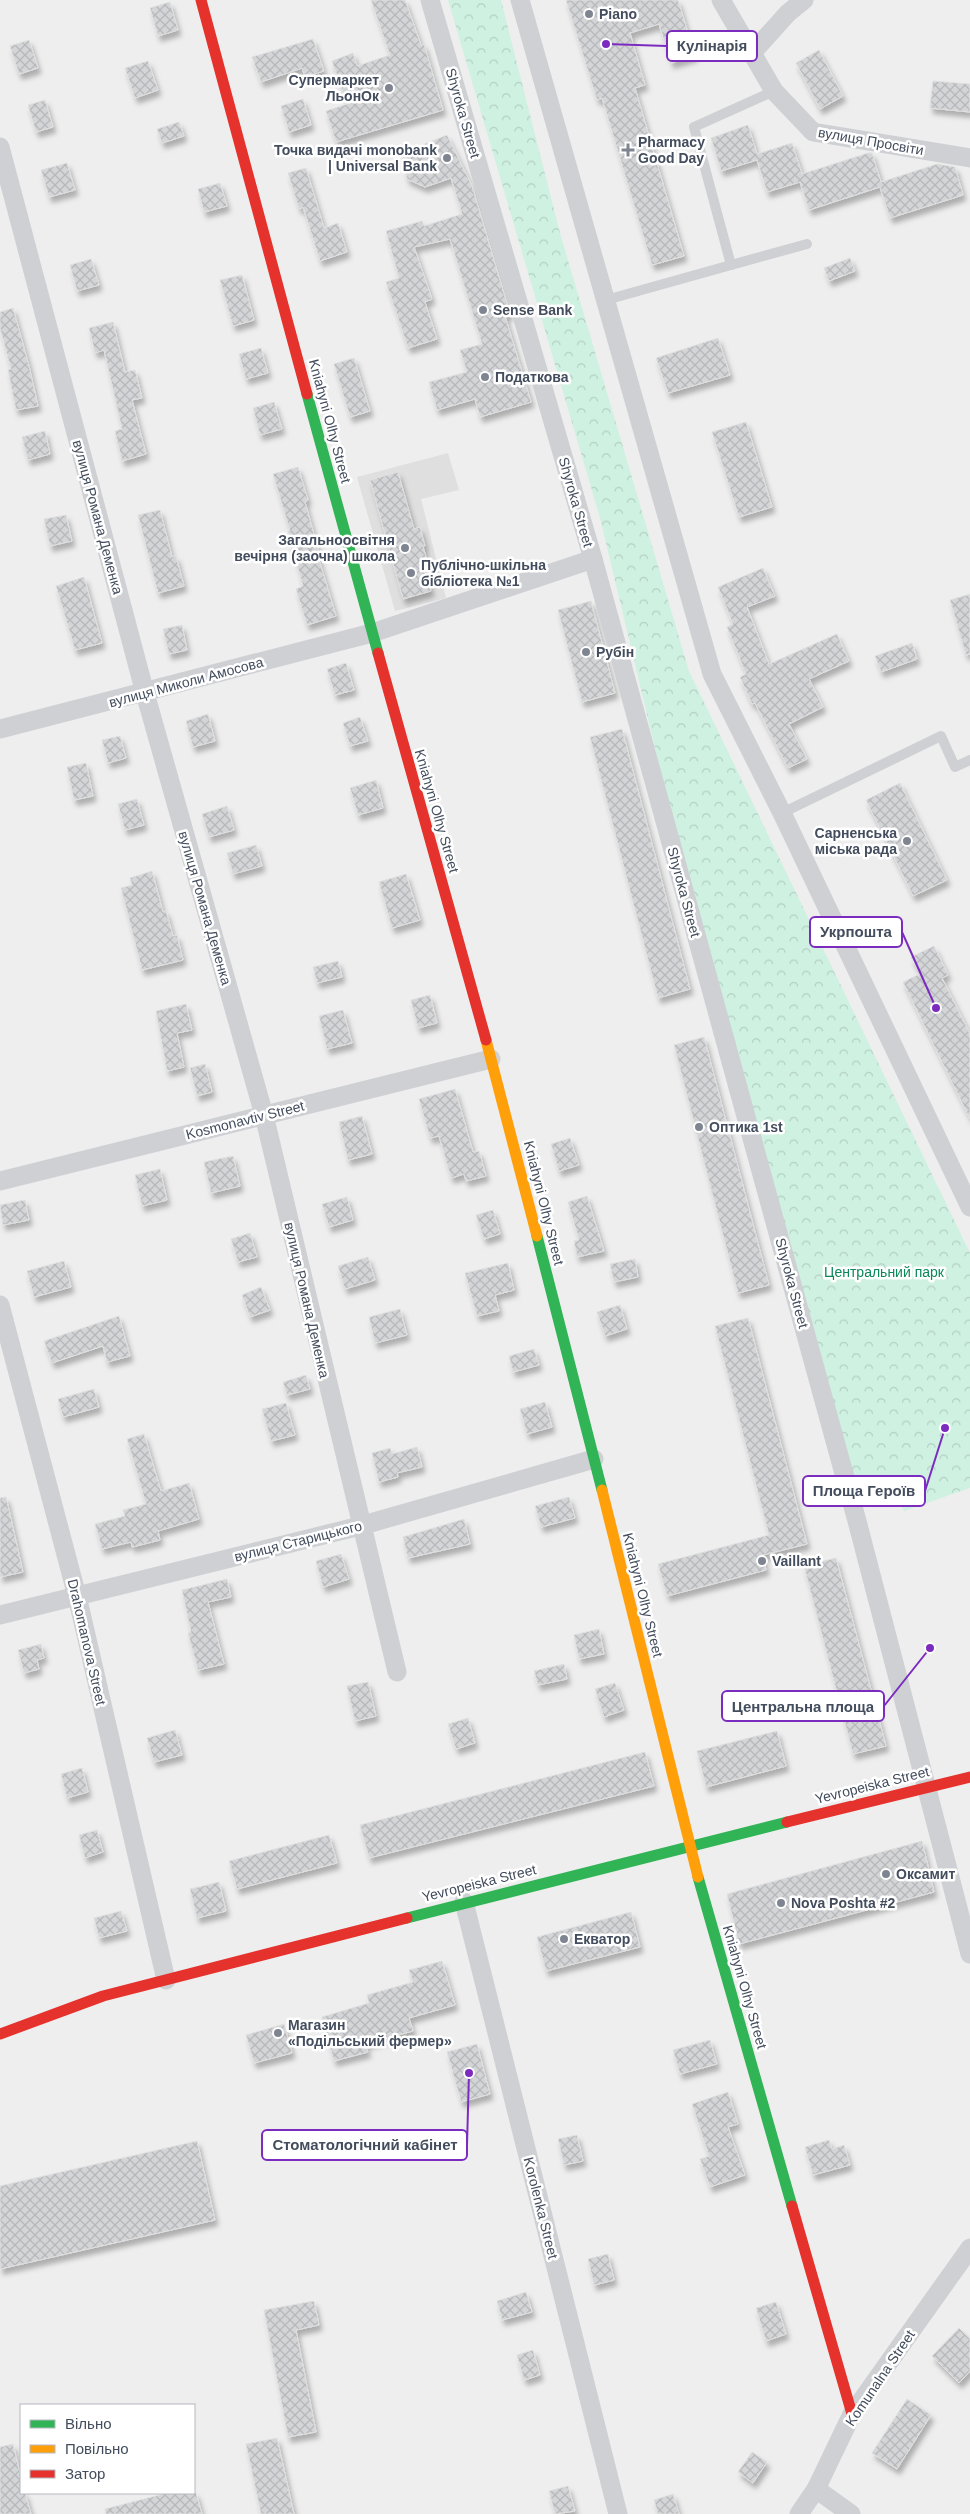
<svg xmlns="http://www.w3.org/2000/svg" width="970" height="2514" viewBox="0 0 970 2514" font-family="Arial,sans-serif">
<defs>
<pattern id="park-crowns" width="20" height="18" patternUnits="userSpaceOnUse" patternTransform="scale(1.25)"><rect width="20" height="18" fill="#cff1e1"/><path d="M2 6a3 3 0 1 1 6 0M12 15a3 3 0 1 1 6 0" fill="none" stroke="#b3d0c3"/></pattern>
<pattern id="building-cross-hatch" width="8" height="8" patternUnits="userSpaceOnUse" patternTransform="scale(1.25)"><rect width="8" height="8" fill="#d4d5d7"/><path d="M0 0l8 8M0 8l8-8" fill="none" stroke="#b7b8bb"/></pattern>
<filter id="shadow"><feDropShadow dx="3" dy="5.5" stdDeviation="2.5" flood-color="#0004"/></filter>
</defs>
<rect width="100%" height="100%" fill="#efeeee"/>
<polygon fill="#e0dfe0" points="448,453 459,490 421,499 446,598 395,611 357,477"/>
<polygon fill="url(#park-crowns)" points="448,0 501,0 560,233 689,671 970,1253 970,1488 904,1511 892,1488 858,1504 660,769 600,518"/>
<g fill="url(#building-cross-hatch)" stroke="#e0e0e1" filter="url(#shadow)">
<polygon points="371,0 405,0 421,45 424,44 443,110 336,142 326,111 347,104 332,61 353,53 357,66 390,55"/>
<polygon points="566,0 678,0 695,56 671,63 659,24 630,33 645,85 635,88 684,256 652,265 602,98 597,100"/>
<polygon points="170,2 178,30 158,36 150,8"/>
<polygon points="313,39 324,71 305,77 302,68 261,82 252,57"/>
<polygon points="29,40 38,68 19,74 10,46"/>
<polygon points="819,50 843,96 820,109 796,63"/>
<polygon points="148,61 158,90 135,98 125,68"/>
<polygon points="933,81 970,84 970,112 930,108"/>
<polygon points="303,99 311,125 289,132 281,106"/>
<polygon points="45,100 53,127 36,132 28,105"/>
<polygon points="179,122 184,136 162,143 157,129"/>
<polygon points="748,125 757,154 792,143 802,174 868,153 872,153 881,182 937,164 955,167 963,195 890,218 880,187 809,210 800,182 767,192 757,160 721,171 711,138"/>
<polygon points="447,135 472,186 510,314 505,316 531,402 480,417 475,399 437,410 429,382 467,372 460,350 482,344 450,239 414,247 432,299 425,302 437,339 408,348 386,282 399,278 386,231 422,221 424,226 462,214 451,178 425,187 407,179 402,153"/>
<polygon points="67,163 75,190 49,197 41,170"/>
<polygon points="306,168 324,228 338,223 347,252 320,261 303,207 299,209 288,173"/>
<polygon points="220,183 227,206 204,212 198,189"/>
<polygon points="850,258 855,271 829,281 824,268"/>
<polygon points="91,259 99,285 77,291 70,265"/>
<polygon points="242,275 254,320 233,326 220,280"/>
<polygon points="13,308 29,366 38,406 16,410 8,370 11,369 0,328 0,312"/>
<polygon points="113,322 125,372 135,370 142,398 132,400 146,454 122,461 115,431 122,429 104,350 95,353 89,328"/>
<polygon points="718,338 730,375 668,393 656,358"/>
<polygon points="261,348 268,373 246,379 239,354"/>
<polygon points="354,358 370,411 350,417 334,364"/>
<polygon points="274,402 282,429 260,435 253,408"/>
<polygon points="746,422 772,507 739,517 712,432"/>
<polygon points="45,431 50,454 28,460 22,437"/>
<polygon points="298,467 308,500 305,502 320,556 318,556 336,616 307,625 296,589 303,586 288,531 290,531 273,474"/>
<polygon points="398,472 414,529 420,527 425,546 423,546 430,572 426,573 431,591 403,599 370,480"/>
<polygon points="160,510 172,557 176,556 184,586 158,593 138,515"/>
<polygon points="66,515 72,541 50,546 44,519"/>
<polygon points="763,568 775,596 747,607 769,664 837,634 849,661 809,679 823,707 789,724 807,759 788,768 755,703 752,704 740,677 746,674 727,627 733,624 718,587"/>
<polygon points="84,577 102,643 75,650 56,586"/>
<polygon points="970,594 970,654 966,655 950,600"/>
<polygon points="591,601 615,693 582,702 558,610"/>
<polygon points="182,625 187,650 169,654 163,629"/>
<polygon points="912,643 917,659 881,672 875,656"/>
<polygon points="346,663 354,690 335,695 327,669"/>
<polygon points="208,714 215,741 193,747 186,721"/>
<polygon points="360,717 368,741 350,746 343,723"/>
<polygon points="622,729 690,989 658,998 590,737"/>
<polygon points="120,736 126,758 108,763 102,740"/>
<polygon points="86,763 93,796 74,800 67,767"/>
<polygon points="376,780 383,808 358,815 350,788"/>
<polygon points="900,783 947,880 913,896 866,800"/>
<polygon points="137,799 144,825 125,830 118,804"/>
<polygon points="227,806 234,830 209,837 202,814"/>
<polygon points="256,845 262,866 233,874 227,853"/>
<polygon points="152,871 163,912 166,911 173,936 177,935 183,960 142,970 121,888 132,885 130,878"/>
<polygon points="406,874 420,920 392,928 379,882"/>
<polygon points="934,946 948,975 942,978 970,1034 970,1119 903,982 920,974 911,957"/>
<polygon points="338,961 342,977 317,983 313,967"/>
<polygon points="430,995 437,1023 418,1028 411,1000"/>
<polygon points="186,1004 192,1030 177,1033 184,1067 167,1071 156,1011"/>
<polygon points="343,1010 352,1043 327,1049 319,1016"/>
<polygon points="704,1037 769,1285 738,1293 674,1045"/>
<polygon points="205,1064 212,1092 197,1096 190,1068"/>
<polygon points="455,1089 473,1152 479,1151 486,1176 466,1181 464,1174 451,1178 439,1136 430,1138 419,1099"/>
<polygon points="362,1116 372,1154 348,1160 339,1122"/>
<polygon points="570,1138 579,1165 559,1171 551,1144"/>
<polygon points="233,1156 240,1186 211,1193 204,1162"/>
<polygon points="160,1169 167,1200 142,1206 135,1175"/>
<polygon points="587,1196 604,1251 577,1257 574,1241 579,1240 568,1202"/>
<polygon points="347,1197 353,1220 329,1227 322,1204"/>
<polygon points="25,1200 29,1220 3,1225 0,1205"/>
<polygon points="493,1210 500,1234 484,1239 476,1215"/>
<polygon points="250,1233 257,1257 238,1262 231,1239"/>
<polygon points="368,1257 375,1280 345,1289 338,1266"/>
<polygon points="635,1259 638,1277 614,1282 610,1264"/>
<polygon points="64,1261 71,1287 34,1297 27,1271"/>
<polygon points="508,1263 514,1290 495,1295 499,1311 477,1316 465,1273"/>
<polygon points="261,1287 270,1310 250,1317 242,1295"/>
<polygon points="620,1305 627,1329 605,1336 597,1312"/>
<polygon points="400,1309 407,1335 375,1343 369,1317"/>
<polygon points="119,1316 130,1356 107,1362 103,1346 52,1363 44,1341"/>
<polygon points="748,1318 807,1544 763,1555 766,1570 667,1596 658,1564 769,1535 715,1326"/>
<polygon points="534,1349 539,1365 513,1372 509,1356"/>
<polygon points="306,1375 310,1389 287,1395 283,1382"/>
<polygon points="94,1389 99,1407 63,1417 58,1399"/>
<polygon points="545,1402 552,1427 527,1434 520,1409"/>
<polygon points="286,1403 295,1435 271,1441 262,1409"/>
<polygon points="144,1434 161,1491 189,1483 199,1519 158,1531 160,1540 132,1547 131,1542 102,1549 95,1524 125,1516 123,1510 146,1504 127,1439"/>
<polygon points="417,1447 422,1467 397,1473 398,1477 379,1482 372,1453 390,1448 392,1454"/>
<polygon points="6,1497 23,1572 0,1577 0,1498"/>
<polygon points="569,1497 575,1518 541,1527 535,1506"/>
<polygon points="464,1519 470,1544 408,1558 403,1537"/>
<polygon points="341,1554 349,1579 323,1587 316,1561"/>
<polygon points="836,1558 886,1746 853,1754 804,1566"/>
<polygon points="227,1579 231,1597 208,1602 224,1664 198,1670 188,1633 191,1632 182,1590"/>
<polygon points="599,1629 604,1654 579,1659 574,1635"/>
<polygon points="41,1644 44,1658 37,1660 39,1669 24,1673 18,1650"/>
<polygon points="564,1664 567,1679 538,1685 534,1671"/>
<polygon points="368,1682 376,1716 355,1721 347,1686"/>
<polygon points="615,1683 624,1710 604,1717 595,1689"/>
<polygon points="468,1718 475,1743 456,1749 448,1724"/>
<polygon points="175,1730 182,1755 154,1762 147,1738"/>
<polygon points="777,1731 786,1766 706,1787 697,1751"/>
<polygon points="645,1752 654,1786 369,1858 360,1825"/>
<polygon points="82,1768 88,1792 67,1798 61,1774"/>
<polygon points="97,1830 103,1852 85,1858 79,1835"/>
<polygon points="329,1835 337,1863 237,1889 229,1861"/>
<polygon points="922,1841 934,1892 739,1944 727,1894"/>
<polygon points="219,1882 226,1911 197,1918 190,1889"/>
<polygon points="121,1911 127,1931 99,1938 94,1918"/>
<polygon points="631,1912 640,1947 546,1971 537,1937"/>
<polygon points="442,1961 455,2005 409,2018 413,2031 365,2044 368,2052 334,2061 322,2017 369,2003 367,1995 413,1982 409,1970"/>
<polygon points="284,2024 292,2053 254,2063 246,2035"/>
<polygon points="710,2040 717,2064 680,2074 673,2050"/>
<polygon points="477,2044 490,2094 461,2102 447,2052"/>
<polygon points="728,2092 738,2124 728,2127 745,2175 710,2187 700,2159 709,2156 692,2104"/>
<polygon points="577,2135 583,2161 564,2165 558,2139"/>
<polygon points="829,2140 832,2149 844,2145 850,2165 813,2175 805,2147"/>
<polygon points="197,2141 215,2220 0,2269 0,2186"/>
<polygon points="608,2254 614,2280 594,2285 588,2259"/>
<polygon points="526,2292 532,2312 502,2320 497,2301"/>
<polygon points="314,2301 319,2325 296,2330 316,2432 288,2437 264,2310"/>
<polygon points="776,2302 786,2334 766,2341 756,2308"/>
<polygon points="959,2328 970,2339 970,2371 959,2383 932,2356"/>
<polygon points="533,2350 540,2375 524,2380 517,2355"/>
<polygon points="907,2399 931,2415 897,2469 872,2453"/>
<polygon points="277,2438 294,2514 261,2514 246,2444"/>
<polygon points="13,2444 21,2477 21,2493 25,2493 31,2514 0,2514 0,2447"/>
<polygon points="752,2452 767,2462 753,2483 738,2472"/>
<polygon points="568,2486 575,2511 555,2514 549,2491"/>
<polygon points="167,2493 196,2493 202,2514 106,2514 105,2509"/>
<polygon points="673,2494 679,2514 658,2514 654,2500"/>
</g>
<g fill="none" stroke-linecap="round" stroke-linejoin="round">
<g stroke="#ced0d4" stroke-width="10">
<polyline points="731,265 807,244"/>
<polyline points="606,300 731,265 694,127 774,91"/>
<polyline points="782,813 941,736 955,767 970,760"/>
</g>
<g stroke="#ced0d4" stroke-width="19">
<polyline points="430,0 593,559 857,1521 970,1954"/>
<polyline points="520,0 712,674 782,813 970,1207"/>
<polyline points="721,0 774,91 813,132 970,158"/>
<polyline points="751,54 788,13 804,0"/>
<polyline points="0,147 145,693 264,1115 397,1672"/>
<polyline points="0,729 372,633 593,559"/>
<polyline points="0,1181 491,1059"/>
<polyline points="0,1305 77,1596 166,1980"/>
<polyline points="0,1615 360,1526 594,1459"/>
<polyline points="464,1902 618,2514"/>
<polyline points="816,2489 851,2514"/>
<polyline points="799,2514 816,2489 852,2414 970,2248"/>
</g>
<g stroke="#30b455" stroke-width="11">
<polyline points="307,394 378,653"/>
<polyline points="537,1236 602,1490"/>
<polyline points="698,1877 792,2206"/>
<polyline points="407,1918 787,1822"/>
</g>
<g stroke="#ff9f0a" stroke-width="11">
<polyline points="486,1040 537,1236"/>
<polyline points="602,1490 698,1877"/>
</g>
<g stroke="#e5322d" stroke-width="11">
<polyline points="201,0 307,394"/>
<polyline points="378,653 486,1040"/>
<polyline points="787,1822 970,1777"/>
<polyline points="0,2034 103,1996 407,1918"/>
<polyline points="792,2206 852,2414"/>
</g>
</g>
<g fill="#7f8590" stroke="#fff" stroke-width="2">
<circle cx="589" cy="14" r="5"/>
<circle cx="389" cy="88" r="5"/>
<path d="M625.5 142.5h5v5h5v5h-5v5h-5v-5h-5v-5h5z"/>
<circle cx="447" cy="158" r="5"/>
<circle cx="483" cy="310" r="5"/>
<circle cx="485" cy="377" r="5"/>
<circle cx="405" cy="548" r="5"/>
<circle cx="411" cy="573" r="5"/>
<circle cx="586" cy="652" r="5"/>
<circle cx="907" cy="841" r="5"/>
<circle cx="699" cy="1127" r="5"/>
<circle cx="762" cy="1561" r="5"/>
<circle cx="886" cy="1874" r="5"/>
<circle cx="781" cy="1903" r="5"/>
<circle cx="564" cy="1939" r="5"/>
<circle cx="278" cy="2033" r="5"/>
</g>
<g text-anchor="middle" stroke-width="5" stroke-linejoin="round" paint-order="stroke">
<g font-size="14" font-weight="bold" fill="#434d5d" stroke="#fff" text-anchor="start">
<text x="599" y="19">Piano</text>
<text x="379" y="85" text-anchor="end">Супермаркет<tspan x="379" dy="16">ЛьонОк</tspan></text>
<text x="638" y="147">Pharmacy<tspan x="638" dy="16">Good Day</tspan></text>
<text x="437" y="155" text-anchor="end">Точка видачі monobank<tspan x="437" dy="16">| Universal Bank</tspan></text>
<text x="493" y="315">Sense Bank</text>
<text x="495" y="382">Податкова</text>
<text x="395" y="545" text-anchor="end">Загальноосвітня<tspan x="395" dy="16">вечірня (заочна) школа</tspan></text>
<text x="421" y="570">Публічно-шкільна<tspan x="421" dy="16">бібліотека №1</tspan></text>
<text x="596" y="657">Рубін</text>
<text x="897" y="838" text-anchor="end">Сарненська<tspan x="897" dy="16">міська рада</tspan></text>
<text x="709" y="1132">Оптика 1st</text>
<text x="772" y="1566">Vaillant</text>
<text x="896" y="1879">Оксамит</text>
<text x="791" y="1908">Nova Poshta #2</text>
<text x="574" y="1944">Екватор</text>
<text x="288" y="2030">Магазин<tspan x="288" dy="16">«Подільський фермер»</tspan></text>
</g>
<g font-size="14" fill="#434d5d" stroke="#fff">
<text transform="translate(463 113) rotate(74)" y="5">Shyroka Street</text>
<text transform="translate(871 141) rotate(10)" y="5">вулиця Просвіти</text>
<text transform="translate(330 421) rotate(75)" y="5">Kniahyni Olhy Street</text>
<text transform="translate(576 502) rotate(74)" y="5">Shyroka Street</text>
<text transform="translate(98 517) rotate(75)" y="5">вулиця Романа Деменка</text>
<text transform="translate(186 682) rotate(-15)" y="5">вулиця Миколи Амосова</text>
<text transform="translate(437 811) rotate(74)" y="5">Kniahyni Olhy Street</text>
<text transform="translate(684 892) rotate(75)" y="5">Shyroka Street</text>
<text transform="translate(205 908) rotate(74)" y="5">вулиця Романа Деменка</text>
<text transform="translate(245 1120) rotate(-14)" y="5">Kosmonavtiv Street</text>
<text transform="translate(544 1203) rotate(76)" y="5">Kniahyni Olhy Street</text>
<text transform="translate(792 1283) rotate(75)" y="5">Shyroka Street</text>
<text transform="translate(307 1300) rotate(77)" y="5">вулиця Романа Деменка</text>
<text transform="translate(298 1541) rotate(-14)" y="5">вулиця Старицького</text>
<text transform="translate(643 1595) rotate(76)" y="5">Kniahyni Olhy Street</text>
<text transform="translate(87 1642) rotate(77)" y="5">Drahomanova Street</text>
<text transform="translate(872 1785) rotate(-14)" y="5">Yevropeiska Street</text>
<text transform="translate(479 1883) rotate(-14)" y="5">Yevropeiska Street</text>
<text transform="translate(745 1987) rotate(74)" y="5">Kniahyni Olhy Street</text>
<text transform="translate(541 2208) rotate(76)" y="5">Korolenka Street</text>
<text transform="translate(880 2378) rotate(-56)" y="5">Komunalna Street</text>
</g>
<g font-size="14" fill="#0b8759" stroke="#fff">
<text x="884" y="1277">Центральний парк</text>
</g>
</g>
<path fill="none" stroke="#7b2cbf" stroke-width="2" d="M606 44L667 46M936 1008L902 932M945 1428L925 1491M930 1648L884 1706M469 2073L467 2145"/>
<g fill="#7b2cbf" stroke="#fff" stroke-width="2">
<circle cx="606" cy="44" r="5"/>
<circle cx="936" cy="1008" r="5"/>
<circle cx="945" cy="1428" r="5"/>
<circle cx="930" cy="1648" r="5"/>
<circle cx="469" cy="2073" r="5"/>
</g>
<g fill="#fff" stroke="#7b2cbf" stroke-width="2">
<rect x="667" y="31" width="90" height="30" rx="5"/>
<rect x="810" y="917" width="92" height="30" rx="5"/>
<rect x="803" y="1476" width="122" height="30" rx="5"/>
<rect x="722" y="1691" width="162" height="30" rx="5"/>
<rect x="262" y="2130" width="205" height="30" rx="5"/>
</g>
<g font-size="15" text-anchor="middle" font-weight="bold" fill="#434d5d">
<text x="712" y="51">Кулінарія</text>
<text x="856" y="937">Укрпошта</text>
<text x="864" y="1496">Площа Героїв</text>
<text x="803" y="1712">Центральна площа</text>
<text x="365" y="2150">Стоматологічний кабінет</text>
</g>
<rect x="20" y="2404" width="175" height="90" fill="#ffffff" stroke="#b4b8be"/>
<rect x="30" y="2420" width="25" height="8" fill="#30b455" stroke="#b4b8be"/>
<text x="65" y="2429" font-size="15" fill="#434d5d">Вільно</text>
<rect x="30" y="2445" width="25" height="8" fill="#ff9f0a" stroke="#b4b8be"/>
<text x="65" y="2454" font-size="15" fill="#434d5d">Повільно</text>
<rect x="30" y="2470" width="25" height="8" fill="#e5322d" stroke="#b4b8be"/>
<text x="65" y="2479" font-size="15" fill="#434d5d">Затор</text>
</svg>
